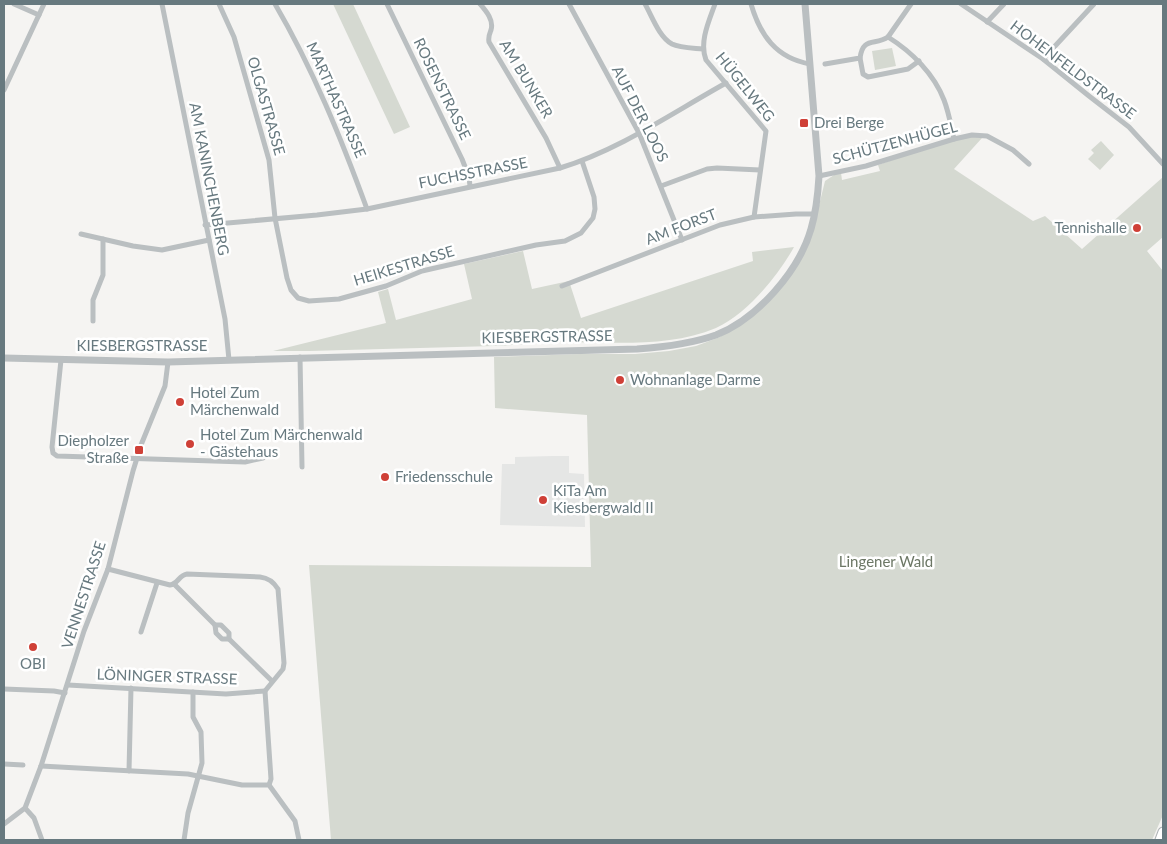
<svg xmlns="http://www.w3.org/2000/svg" width="1167" height="844" viewBox="0 0 1167 844" font-family="Lato,sans-serif">
<rect width="100%" height="100%" fill="#f5f4f2"/>
<polygon fill="#e5e6e5" points="552,456 569,456 569,473 584,474 585,527 500,525 502,464 515,464 515,457"/>
<g fill="#d5d9d1">
<polygon points="333,4 353,4 410,127 394,134"/>
<polygon points="892,48 896,66 875,70 872,51"/>
<polygon points="971,136 982,138 954,169 1033,221 1045,216 1082,249 1163,177 1163,237 1147,251 1163,271 1163,815 1152,840 331,840 309,565 591,567 587,415 495,408 494,357 581,354 635,354 669,351 696,346 720,337 774,293 813,230 825,181 834,175 841,173 842,180 880,171 878,165 944,142"/>
<polygon points="1101,141 1114,155 1100,170 1088,159 1094,153 1091,150"/>
<path d="M 794,247 C 778,276 747,314 716,328 C 669,348 612,342 562,342 C 540,343 517,345 494,346 C 432,348 370,349 309,351 L 273,351 L 386,323 L 378,292 L 388,289 L 396,320 L 472,299 L 464,264 L 523,251 L 532,289 L 569,281 L 581,318 L 753,261 L 752,252 Z"/>
</g>
<g fill="none" stroke-linecap="round" stroke-linejoin="round">
<defs>
<polyline id="primary" points="1160,840 1163,832"/>
</defs>
<use href="#primary" stroke="#aeb3b5" stroke-width="11"/>
<g stroke="#babfc1" stroke-width="5">
<polyline points="14,4 39,15"/>
<polyline points="162,4 225,319 229,360"/>
<polyline points="219,4 234,37 269,160 275,218 287,278 291,290 298,298 309,301 339,299 386,286 422,271 536,245 565,241 581,233 593,218 595,209 594,197 582,161"/>
<path d="M 275,4 C 313,69 341,138 367,209"/>
<polyline points="387,4 462,159 469,177 470,186"/>
<path d="M 480,4 C 486,11 494,20 491,30 C 489,35 488,37 489,42 L 546,138 L 560,168"/>
<polyline points="569,4 639,133 682,240"/>
<path d="M 645,4 C 652,16 659,37 672,44 C 680,48 694,48 703,49"/>
<path d="M 715,4 C 709,21 699,42 706,60 L 766,131 L 754,217"/>
<path d="M 751,4 C 760,35 776,58 810,64"/>
<polyline points="961,4 1043,59 1089,96 1129,127 1163,164"/>
<polyline points="987,22 1004,4"/>
<path d="M 888,37 C 912,52 934,74 944,100 C 949,113 951,126 954,139"/>
<polyline points="860,58 863,74 868,77 908,69 919,61"/>
<polyline points="1043,59 1094,4"/>
<path d="M 825,64 L 860,58 C 863,36 875,46 888,37 L 911,4"/>
<polyline points="4,90 44,4"/>
<polyline points="819,176 866,166 954,139 972,135 987,136 1013,150 1029,164"/>
<polyline points="661,186 707,169 717,168 760,170"/>
<path d="M 205,225 L 317,215 L 367,209 L 560,168 C 619,150 672,113 726,83"/>
<polyline points="81,234 133,246 162,250 209,240"/>
<polyline points="562,286 720,225 754,217 796,214 814,214"/>
<polyline points="93,321 93,300 103,275 103,239"/>
<polyline points="300,357 302,467"/>
<polyline points="61,360 52,447 53,453 57,456 245,462 263,458"/>
<path d="M 108,569 L 170,585 C 178,584 179,575 187,574 L 260,577 C 268,578 273,581 278,589 L 284,663 L 283,669 L 265,691 L 271,779 L 269,785"/>
<polyline points="174,584 215,625 216,633 222,639 229,639"/>
<polyline points="215,625 221,625 229,633 229,639 272,681"/>
<polyline points="141,632 157,583"/>
<polyline points="68,685 226,694 265,691"/>
<polyline points="4,689 54,691 65,693"/>
<polyline points="4,764 23,765"/>
<polyline points="41,766 188,774 242,785 269,785 295,821 299,840"/>
<polyline points="129,771 131,688"/>
<polyline points="25,808 34,818 42,840"/>
<polyline points="4,824 25,808 41,766 84,631 108,569 133,471 141,445 165,386 168,362"/>
<polyline points="184,840 188,813 202,763 201,732 193,717 193,692"/>
</g>
<path stroke="#babfc1" stroke-width="7" d="M 4,358 L 168,362 L 637,349 C 664,347 691,344 716,335 C 757,319 799,271 811,229 C 816,212 818,194 819,176 L 805,4"/>
<use href="#primary" stroke="#fff" stroke-width="9"/>
</g>
<g fill="#cf4037" stroke="#fff" stroke-width="2">
<rect x="799" y="118" width="10" height="10" rx="2.5"/>
<circle cx="1137" cy="228" r="5"/>
<circle cx="620" cy="380" r="5"/>
<circle cx="180" cy="402" r="5"/>
<circle cx="190" cy="444" r="5"/>
<rect x="134" y="445" width="10" height="10" rx="2.5"/>
<circle cx="385" cy="477" r="5"/>
<circle cx="543" cy="500" r="5"/>
<circle cx="33" cy="647" r="5"/>
</g>
<g text-anchor="middle" stroke-width="5" stroke-linejoin="round" paint-order="stroke">
<g font-size="15" fill="#67797f" stroke="#fff">
<text transform="translate(1073 70) rotate(37)" y="5">HOHENFELDSTRASSE</text>
<text transform="translate(526 79) rotate(59)" y="5">AM BUNKER</text>
<text transform="translate(745 87) rotate(51)" y="5">HÜGELWEG</text>
<text transform="translate(442 89) rotate(64)" y="5">ROSENSTRASSE</text>
<text transform="translate(336 100) rotate(66)" y="5">MARTHASTRASSE</text>
<text transform="translate(266 106) rotate(74)" y="5">OLGASTRASSE</text>
<text transform="translate(640 114) rotate(63)" y="5">AUF DER LOOS</text>
<text transform="translate(895 143) rotate(-15)" y="5">SCHÜTZENHÜGEL</text>
<text transform="translate(473 173) rotate(-11)" y="5">FUCHSSTRASSE</text>
<text transform="translate(209 179) rotate(79)" y="5">AM KANINCHENBERG</text>
<text transform="translate(681 227) rotate(-21)" y="5">AM FORST</text>
<text transform="translate(404 266) rotate(-17)" y="5">HEIKESTRASSE</text>
<text transform="translate(547 337) rotate(-1)" y="5">KIESBERGSTRASSE</text>
<text x="142" y="351">KIESBERGSTRASSE</text>
<text transform="translate(84 595) rotate(-72)" y="5">VENNESTRASSE</text>
<text transform="translate(167 677) rotate(2)" y="5">LÖNINGER STRASSE</text>
</g>
<g font-size="15" fill="#67797f" stroke="#fff" text-anchor="start">
<text x="814" y="128">Drei Berge</text>
<text x="1127" y="233" text-anchor="end">Tennishalle</text>
<text x="630" y="385">Wohnanlage Darme</text>
<text x="190" y="398">Hotel Zum<tspan x="190" dy="17">Märchenwald</tspan></text>
<text x="200" y="440">Hotel Zum Märchenwald<tspan x="200" dy="17">- Gästehaus</tspan></text>
<text x="129" y="446" text-anchor="end">Diepholzer<tspan x="129" dy="17">Straße</tspan></text>
<text x="395" y="482">Friedensschule</text>
<text x="553" y="496">KiTa Am<tspan x="553" dy="17">Kiesbergwald II</tspan></text>
<text x="33" y="669" text-anchor="middle">OBI</text>
</g>
<g font-size="15" fill="#6c7765" stroke="#fff">
<text x="886" y="567">Lingener Wald</text>
</g>
</g>
<rect width="1167" height="844" fill="none" stroke="#67797f" stroke-width="10"/>
</svg>
